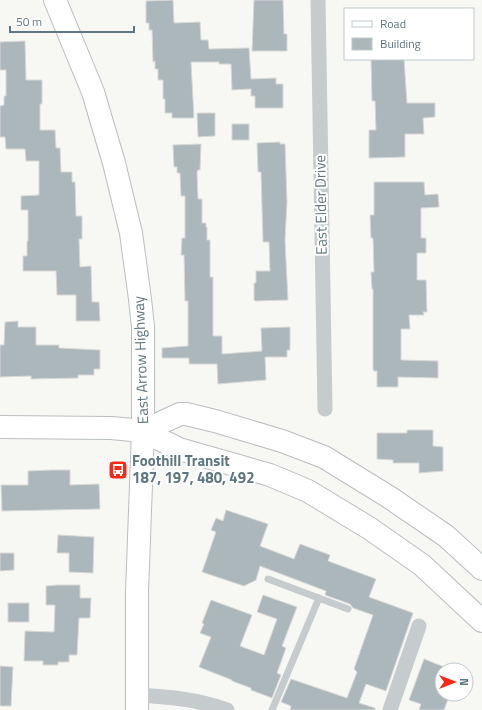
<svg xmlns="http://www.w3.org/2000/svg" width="482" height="710" viewBox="0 0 482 710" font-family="'Titillium Web',sans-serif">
<rect width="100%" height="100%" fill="#f7f7f3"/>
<g fill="#acb7bc" stroke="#d9d8d6">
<polygon points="173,0 174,23 200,22 201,40 208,40 209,49 249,48 251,79 276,78 276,84 283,84 283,108 255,108 255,96 251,96 251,89 232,90 231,64 219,64 219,62 191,62 194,118 172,118 172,113 165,113 165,99 163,99 163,80 158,80 158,69 155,69 155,61 153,62 152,30 149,30 149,23 146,23 146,1"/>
<polygon points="254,0 283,0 284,34 287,34 287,51 252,51"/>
<polygon points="25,41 26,80 42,80 42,104 40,104 40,130 55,130 56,148 60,148 61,172 72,172 72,182 75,182 76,216 82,216 82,239 79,239 80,267 91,266 92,302 99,302 100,321 76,321 76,295 57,295 56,271 23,271 23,256 27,256 27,241 28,241 28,210 21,210 21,196 39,195 39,161 26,161 25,149 6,149 5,137 0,137 0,106 4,105 4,96 6,96 6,70 0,70 0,42"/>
<polygon points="371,59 404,59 407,103 435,103 435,117 423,118 424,134 405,134 405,157 369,158 369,130 376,130 375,101 372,101"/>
<polygon points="197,113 215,113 215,136 198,137"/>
<rect x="232" y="124" width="17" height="16"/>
<polygon points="280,142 280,144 285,144 287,202 285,240 288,300 255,301 254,300 254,283 256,283 256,271 270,271 269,242 263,242 261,172 258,172 257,143"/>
<polygon points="201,144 200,170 198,170 197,172 198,199 202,199 202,223 206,223 206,227 207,227 207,240 210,240 210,277 213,277 213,336 222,336 222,354 262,351 261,328 290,327 290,350 287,350 287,357 265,357 266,380 218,384 217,364 189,364 189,358 162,358 162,348 188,346 188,301 185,301 184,255 181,255 182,238 185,238 185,196 181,196 180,173 177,173 177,167 174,167 173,145"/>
<polygon points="374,182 424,182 425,195 438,194 439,207 421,208 421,238 426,238 426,253 417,253 417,280 426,280 427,312 423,312 424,315 409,315 410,329 401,329 401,360 438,361 438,378 398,377 398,387 377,387 377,371 374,371 373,369 373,289 372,289 371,272 374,272 373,238 371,238 370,215 374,215"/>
<polygon points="18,321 18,327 36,327 36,345 59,345 59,348 100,350 100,369 94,369 94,375 78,375 78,378 31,379 31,376 0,377 0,345 4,345 5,322"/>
<polygon points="407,430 433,430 433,446 443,447 443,471 419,473 419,463 393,463 393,460 377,459 377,433 407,433"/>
<polygon points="52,470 70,470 70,485 99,484 100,509 2,511 1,485 28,485 28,471"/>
<polygon points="226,510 268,524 260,546 294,559 300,544 330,555 328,561 376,579 369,597 413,613 386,691 366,684 359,703 375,708 375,710 290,710 291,706 281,702 291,679 347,698 357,672 354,669 373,615 353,608 350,604 325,595 326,591 260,566 256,580 244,586 202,572 216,532 211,530 216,518 223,521"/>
<polygon points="58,535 94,537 93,573 69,572 69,553 57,553"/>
<polygon points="0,553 14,553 14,570 0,571"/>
<polygon points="57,585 80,585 80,598 91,598 90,618 79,618 77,655 69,655 69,662 58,662 58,665 43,665 43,661 24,661 25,631 54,632 55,605 46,605 46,586"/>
<polygon points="263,595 297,607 282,646 286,648 277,673 281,675 272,698 251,690 251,688 232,681 232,680 199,667 211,637 200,633 204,624 202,623 211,600 252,615 240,646 264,655 277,619 257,612"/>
<rect x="8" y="603" width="21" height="19"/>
<polygon points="424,659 452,670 442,670 442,694 450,694 444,710 419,710 421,704 409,700"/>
<polygon points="0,666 13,667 11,706 0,706"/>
</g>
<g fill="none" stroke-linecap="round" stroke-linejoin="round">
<defs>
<g id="primary">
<polyline points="55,0 93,92 114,163 131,233 140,299 143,327 143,431 137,592 137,710"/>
<polyline points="0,427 111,428 143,431 179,449 270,475 308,491 369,528 422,565 482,621"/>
<polyline points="143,431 180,414 186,414 215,421 282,441 324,457 389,497 446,536 482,569"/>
</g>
</defs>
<use href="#primary" stroke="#b9bec1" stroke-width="24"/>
<g stroke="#c6cbce" stroke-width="7">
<polyline points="268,579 348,609"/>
<polyline points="272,710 319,598"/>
</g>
<g stroke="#c6cbce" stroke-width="15">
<polyline points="318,0 325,409"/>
<path d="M 138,695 C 168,697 198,699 227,710"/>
<polyline points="390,710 419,626"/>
</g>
<use href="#primary" stroke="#fff" stroke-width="22"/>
</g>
<defs>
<symbol id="bus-square" viewBox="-11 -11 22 22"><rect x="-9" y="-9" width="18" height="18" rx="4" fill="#f62a15" stroke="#fff"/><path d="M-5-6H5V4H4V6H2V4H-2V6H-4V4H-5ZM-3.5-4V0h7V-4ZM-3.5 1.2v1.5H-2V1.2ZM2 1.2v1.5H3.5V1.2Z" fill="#fff"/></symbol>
</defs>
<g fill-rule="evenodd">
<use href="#bus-square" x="107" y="459" width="22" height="22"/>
</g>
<g text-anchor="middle" stroke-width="4" stroke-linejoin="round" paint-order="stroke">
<g font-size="15" fill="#5f7782" stroke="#fff">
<text transform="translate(321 205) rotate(-91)" y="5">East Elder Drive</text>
<text transform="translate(141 360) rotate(-92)" y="5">East Arrow Highway</text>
</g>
<g font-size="15" font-weight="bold" fill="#5f7782" stroke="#fff" text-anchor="start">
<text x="132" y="466">Foothill Transit<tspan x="132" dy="17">187, 197, 480, 492</tspan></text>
</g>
</g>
<rect x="344" y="8" width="130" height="52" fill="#ffffff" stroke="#bfc9cd"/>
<rect x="352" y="21" width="20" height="6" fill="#ffffff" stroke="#bfc9cd"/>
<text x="380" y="28" font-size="12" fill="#5f7782">Road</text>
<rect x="352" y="38" width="20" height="12" fill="#acb7bc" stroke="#bfc9cd"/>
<text x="380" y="48" font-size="12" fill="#5f7782">Building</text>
<g transform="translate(454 682) rotate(90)"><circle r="19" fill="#ffffff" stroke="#bfc9cd"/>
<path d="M0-3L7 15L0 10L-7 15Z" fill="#f62a15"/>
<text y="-6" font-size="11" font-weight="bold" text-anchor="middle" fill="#5f7782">N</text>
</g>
<path d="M10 26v6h124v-6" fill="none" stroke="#5f7782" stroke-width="2"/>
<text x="16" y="26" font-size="12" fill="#5f7782" stroke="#ffffff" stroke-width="3" paint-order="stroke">50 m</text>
</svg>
